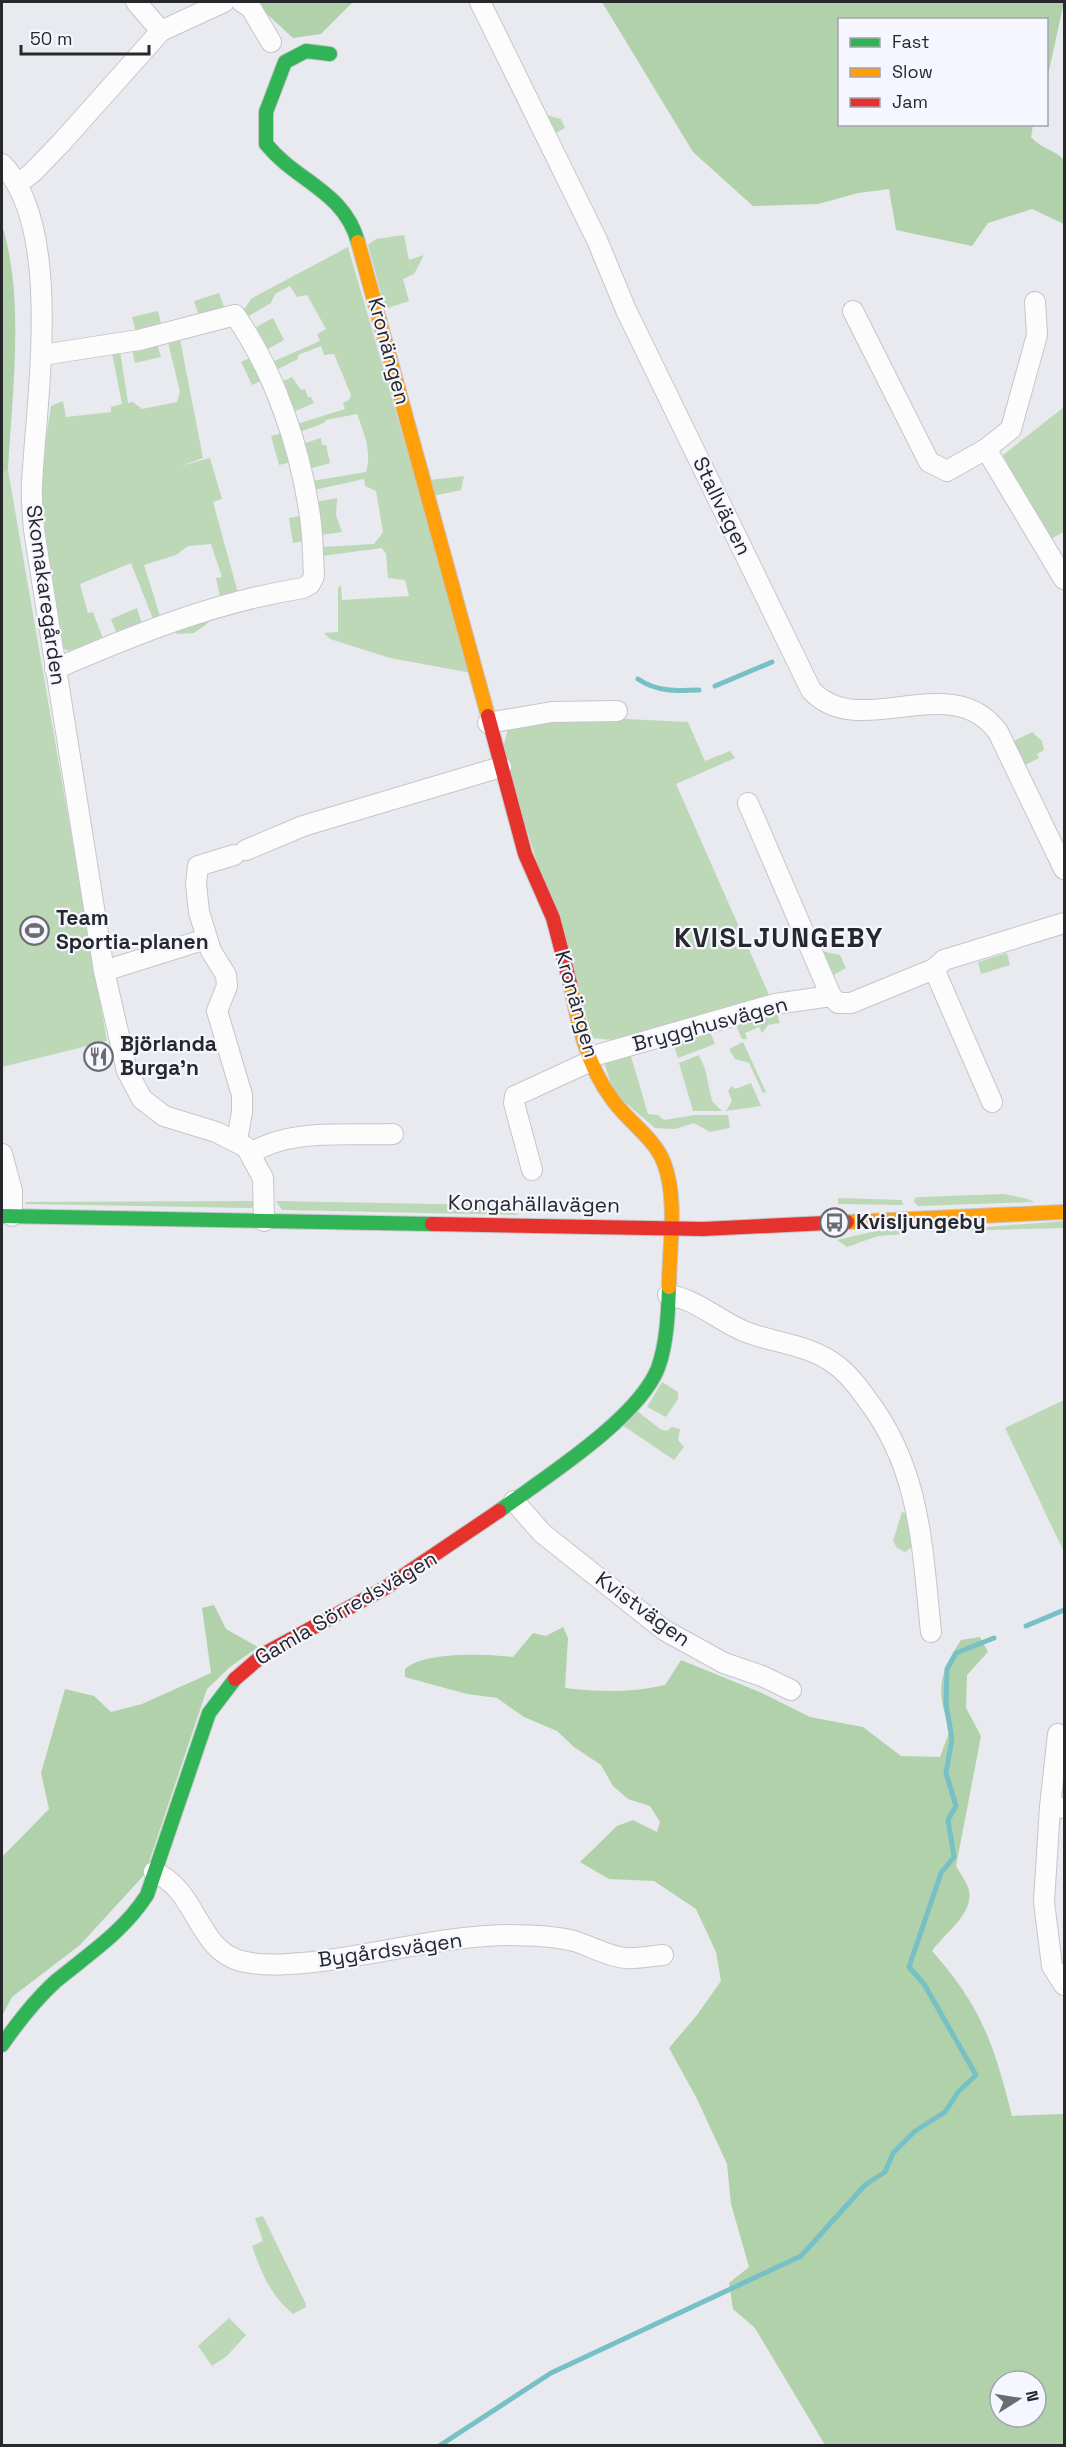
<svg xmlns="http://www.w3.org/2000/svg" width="1066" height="2447" viewBox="0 0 1066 2447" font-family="'Space Grotesk',sans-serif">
<rect width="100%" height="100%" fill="#e9eaef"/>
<g fill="#bcd8b7">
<polygon points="546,115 561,119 565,128 553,134"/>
<polygon points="404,235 409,260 424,255 414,274 403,279 409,301 385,309 368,245 376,239"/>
<path d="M 348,247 L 472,673 L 390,658 L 330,639 L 324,633 L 338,632 L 338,587 L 341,586 L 342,600 L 409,596 L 405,580 L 388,578 L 386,554 L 382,548 L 322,556 L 321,547 L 374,544 L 383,532 L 376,491 L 365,486 L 364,479 L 314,490 L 312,481 L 366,472 C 372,451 364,433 357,414 L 326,420 L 324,423 L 300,432 L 297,424 L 345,409 L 343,403 L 349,400 L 351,395 L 334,354 L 324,355 L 321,346 L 298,355 L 298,359 L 276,370 L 272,362 L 320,341 L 317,334 L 326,329 L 307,295 L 297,297 L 290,286 L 275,294 L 271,303 L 247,317 L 244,309 L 252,298 Z"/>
<polygon points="219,293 224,307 199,316 194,301"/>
<polygon points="158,311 162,328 136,333 132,317"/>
<polygon points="273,318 284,340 268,349 256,327"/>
<polygon points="179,334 203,458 180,466 210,458 222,499 213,502 238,593 220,597 216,578 222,577 211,544 188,546 176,555 144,565 160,616 153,619 131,563 80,584 88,613 93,612 103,639 68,651 62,647 41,518 40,478 51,406 63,401 66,417 111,412 111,407 122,404 112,353 120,351 128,403 133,402 142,409 177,402 180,392 167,338"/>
<polygon points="156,341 161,357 135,363 132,350"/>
<polygon points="256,355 267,378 252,385 241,362"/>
<polygon points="292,377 301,390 305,389 308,397 311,397 314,403 293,412 281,382"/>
<polygon points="1064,407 1064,532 1047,541 1003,455"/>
<polygon points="287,432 296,461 279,465 271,436"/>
<polygon points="321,438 322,445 326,445 330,463 309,469 302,444"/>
<polygon points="8,470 107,1041 2,1067 2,474"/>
<polygon points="464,476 461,490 433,496 430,480"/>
<polygon points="337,498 336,515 342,532 321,535 316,502"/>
<polygon points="307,515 310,540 293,543 289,518"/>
<polygon points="137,608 142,624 117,634 111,619"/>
<polygon points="206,615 208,623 194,633 176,634 174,624"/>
<polygon points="585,717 688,722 705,761 730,751 735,758 676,784 770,997 621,1041 593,1038 502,752 508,729 531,719"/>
<polygon points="1032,732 1042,741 1044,750 1037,754 1039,758 1027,764 1020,764 1010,743"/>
<polygon points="821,951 840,955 846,968 832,976"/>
<polygon points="1007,953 1010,965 981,974 978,962"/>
<polygon points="776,1010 780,1023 768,1025 762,1033 759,1027 745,1033 747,1039 742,1039 735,1023"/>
<polygon points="709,1029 715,1044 678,1058 672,1040"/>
<polygon points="743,1042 766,1092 763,1093 749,1063 735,1059 729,1049"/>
<polygon points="630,1053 648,1114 658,1115 664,1120 695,1115 728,1115 730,1128 710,1132 694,1123 675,1129 655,1128 614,1093 604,1062"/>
<polygon points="699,1055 705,1069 712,1101 722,1111 693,1111 679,1063"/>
<polygon points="751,1083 761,1106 726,1111 732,1101 728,1091 732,1086 735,1089"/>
<polygon points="1004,1194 1024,1198 1035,1202 918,1206 914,1202 915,1198 920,1197"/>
<polygon points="838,1198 902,1200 903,1205 838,1204"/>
<polygon points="255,1201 252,1208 26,1204 25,1202"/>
<polygon points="276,1201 490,1205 520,1215 282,1210"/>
<polygon points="1064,1221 1064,1228 919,1232"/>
<polygon points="880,1230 906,1231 905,1234 878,1236 847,1247 837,1240"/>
<polygon points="662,1382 678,1392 678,1399 666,1417 647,1407"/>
<polygon points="1064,1400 1064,1552 1005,1428"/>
<polygon points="637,1411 660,1429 667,1431 672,1427 680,1429 678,1440 684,1447 674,1460 622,1425"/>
<polygon points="902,1512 909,1514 912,1547 905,1552 897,1548 893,1541"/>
<path d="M 263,2216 L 306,2304 L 306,2307 L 293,2314 C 271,2296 261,2273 252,2246 L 263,2241 L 255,2218 Z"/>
<polygon points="229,2318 246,2335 227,2356 212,2366 198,2346"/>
</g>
<g fill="#b0d1aa" fill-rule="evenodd">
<polygon points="254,2 353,2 321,34 293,38"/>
<path d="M 602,2 L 1064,2 L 1047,80 L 1046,20 L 840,20 L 840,124 L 1033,125 L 1031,137 C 1041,149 1054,149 1064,160 L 1064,224 L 1032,209 L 988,223 L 972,246 L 896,230 L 889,189 L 858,193 L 818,204 L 753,206 L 693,152 Z"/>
<path d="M 2,225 C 25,298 12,394 8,470 L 2,474 Z"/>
<polygon points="214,1605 226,1629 258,1647 230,1667 207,1689 145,1874 80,1945 12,1997 2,2016 2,1857 49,1809 41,1773 65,1689 94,1696 111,1712 142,1704 211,1673 202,1608"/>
<path d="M 563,1627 L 568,1638 L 565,1688 C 600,1692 630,1693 665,1685 L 681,1660 L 762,1693 L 810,1717 L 863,1727 L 901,1756 L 940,1757 L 950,1730 C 936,1690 938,1676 961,1640 L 980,1637 L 988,1652 L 967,1675 L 966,1708 L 981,1736 L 956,1866 C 960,1873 965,1880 968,1887 C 977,1912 944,1933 932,1951 C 982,2007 994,2045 1012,2116 L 1064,2114 L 1064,2445 L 825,2445 L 755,2328 L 733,2309 L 729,2283 L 749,2267 L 731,2204 L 727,2164 L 697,2099 L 669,2048 L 697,2015 L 721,1981 L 716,1952 L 696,1909 L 654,1881 L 609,1879 L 580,1862 L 617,1826 L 633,1820 L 657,1832 L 660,1822 L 650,1806 L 628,1799 L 613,1786 L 601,1765 L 574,1747 L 557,1731 L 524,1717 L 497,1698 L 467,1694 L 405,1677 L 405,1669 C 425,1651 487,1654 513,1657 L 533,1633 L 546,1636 ZM 1000,2381 L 1036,2381 L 1036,2417 L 1000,2417 Z"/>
</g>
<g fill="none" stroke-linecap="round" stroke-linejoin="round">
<g stroke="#77c1c6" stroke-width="5">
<path d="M 638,679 C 657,692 677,691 699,690"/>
<polyline points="715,686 772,662"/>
<polyline points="1026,1626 1064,1610"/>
<polyline points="439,2446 551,2373 801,2256 865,2185 885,2172 893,2153 915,2131 945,2112 958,2092 976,2075 924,1984 909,1967 941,1873 954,1857 948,1820 956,1806 946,1773 952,1739 946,1704 947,1669 956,1653 994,1638"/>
</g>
<defs>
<g id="street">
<polyline points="136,2 161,31"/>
<polyline points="242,2 251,8 271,42"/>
<path d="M 480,2 L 597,240 L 626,310 L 811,690 C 859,743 951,667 998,732 L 1064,869"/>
<path d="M 2,164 C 64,228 36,401 32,484 C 31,499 33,515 34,530 L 104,971 L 127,1071 L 142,1099 L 164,1116 L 216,1132 L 246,1147 L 263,1178 L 264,1221"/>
<polyline points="17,184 32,173 61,143 161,31 224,2"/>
<polyline points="853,311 929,462 947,471 986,449 1064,579"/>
<path d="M 42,355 L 139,340 L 235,315 C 275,373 300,447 310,516 C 313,536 313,556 314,576 L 310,584 L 303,588 C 215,602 136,634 55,669"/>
<polyline points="986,449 1011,429 1037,335 1035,302"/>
<polyline points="488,723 552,712 617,711"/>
<polyline points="748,803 831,996"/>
<polyline points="246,850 303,826 501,767"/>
<polyline points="234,855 198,866 196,884 199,912 211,951 226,975 227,986 217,1011 242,1095 242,1112 237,1140"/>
<polyline points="934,969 992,1102"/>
<polyline points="104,971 206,939"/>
<polyline points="590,1057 775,1004 831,996 838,1003 851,1003 934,969 944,960 1064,923"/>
<path d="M 251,1153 C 292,1128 346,1136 393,1134"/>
<polyline points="2,1154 12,1191 12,1216"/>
<polyline points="532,1170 514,1103 515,1096 591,1061"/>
<path d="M 668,1295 C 697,1299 720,1322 746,1332 C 775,1343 805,1344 832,1362 C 846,1371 857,1385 866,1398 C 921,1469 922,1547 931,1632"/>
<polyline points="514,1501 542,1533 664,1630 724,1663 762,1676 791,1690"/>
<polyline points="1050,1807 1058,1734"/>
<polyline points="1064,1808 1050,1807 1044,1902 1052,1966 1064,1985"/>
<path d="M 154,1872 C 197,1889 197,1950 241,1961 C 263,1967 290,1964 313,1962 C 377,1955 442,1936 507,1935 C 528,1935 554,1936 574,1941 C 591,1946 609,1957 626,1958 C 638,1959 651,1956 663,1955"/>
</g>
<g id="fast">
<path d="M 330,54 L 306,51 L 285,62 L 266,112 L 266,144 C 297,182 344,191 358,242"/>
<polyline points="2,1216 432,1224"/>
<path d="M 499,1511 C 544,1478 638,1419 658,1368 C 667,1343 668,1314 669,1287"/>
<path d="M 2,2045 C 18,2022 35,2000 56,1981 C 90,1953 123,1932 147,1895 L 209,1713 L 235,1679"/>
</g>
<g id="slow">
<polyline points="358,242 488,716"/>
<path d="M 570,983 C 578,1023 587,1066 612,1099 C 628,1122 654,1137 664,1163 C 678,1200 669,1248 669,1287"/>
<polyline points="847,1222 1064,1212"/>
</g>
<g id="jam">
<polyline points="488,716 525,854 553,918 570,983"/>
<polyline points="432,1224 703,1229 847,1222"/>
<polyline points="235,1679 264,1654 385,1588 499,1511"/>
</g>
</defs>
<use href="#street" stroke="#c5c6ca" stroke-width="22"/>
<use href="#fast" stroke="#c5c6ca" stroke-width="16"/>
<use href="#slow" stroke="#c5c6ca" stroke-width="16"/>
<use href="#jam" stroke="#c5c6ca" stroke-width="16"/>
<use href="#street" stroke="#fcfcfd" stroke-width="20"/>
<use href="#fast" stroke="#30b455" stroke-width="14"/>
<use href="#slow" stroke="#ff9f0a" stroke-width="14"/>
<use href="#jam" stroke="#e5322d" stroke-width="14"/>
</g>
<defs>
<symbol id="stadium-ring" viewBox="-11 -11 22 22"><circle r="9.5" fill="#f5f6ff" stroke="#6b6c70" stroke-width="1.5"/><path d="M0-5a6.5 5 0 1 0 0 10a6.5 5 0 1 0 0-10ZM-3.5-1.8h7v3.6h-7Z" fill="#6b6c70"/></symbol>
<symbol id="restaurant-ring" viewBox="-11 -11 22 22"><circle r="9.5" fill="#f5f6ff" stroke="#6b6c70" stroke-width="1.5"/><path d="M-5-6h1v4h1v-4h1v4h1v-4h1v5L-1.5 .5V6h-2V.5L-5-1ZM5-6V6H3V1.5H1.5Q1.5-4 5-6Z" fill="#6b6c70"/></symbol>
<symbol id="bus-ring" viewBox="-11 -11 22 22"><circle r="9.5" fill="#f5f6ff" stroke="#6b6c70" stroke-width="1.5"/><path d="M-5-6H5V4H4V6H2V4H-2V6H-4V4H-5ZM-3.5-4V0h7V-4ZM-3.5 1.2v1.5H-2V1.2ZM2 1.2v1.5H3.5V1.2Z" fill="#6b6c70"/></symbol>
</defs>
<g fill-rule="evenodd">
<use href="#stadium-ring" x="18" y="914" width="33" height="33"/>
<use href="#restaurant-ring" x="82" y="1040" width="33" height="33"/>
<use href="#bus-ring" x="818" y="1206" width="33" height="33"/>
</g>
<g text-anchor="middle" stroke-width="4.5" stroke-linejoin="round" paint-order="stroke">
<g font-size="21" fill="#27282b" stroke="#f5f6ff">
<text transform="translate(389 351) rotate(75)" y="7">Kronängen</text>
<text transform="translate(722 506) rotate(64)" y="7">Stallvägen</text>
<text transform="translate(46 595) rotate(82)" y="7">Skomakaregården</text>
<text transform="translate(577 1004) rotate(74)" y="7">Kronängen</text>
<text transform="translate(710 1024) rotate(-15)" y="7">Brygghusvägen</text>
<text transform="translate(534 1204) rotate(1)" y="7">Kongahällavägen</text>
<text transform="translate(346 1608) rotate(-30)" y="7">Gamla Sörredsvägen</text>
<text transform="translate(643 1609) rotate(36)" y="7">Kvistvägen</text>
<text transform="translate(390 1950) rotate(-8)" y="7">Bygårdsvägen</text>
</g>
<g font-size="21" font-weight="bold" fill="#27282b" stroke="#f5f6ff" text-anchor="start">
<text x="56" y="925">Team<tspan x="56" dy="24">Sportia-planen</tspan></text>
<text x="120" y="1051">Björlanda<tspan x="120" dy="24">Burga'n</tspan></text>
<text x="856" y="1229">Kvisljungeby</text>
</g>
<g font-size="27" font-weight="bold" letter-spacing="1.5" fill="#27282b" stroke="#f5f6ff">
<text x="779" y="947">KVISLJUNGEBY</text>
</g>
</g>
<rect width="1066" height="2447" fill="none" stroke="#27282b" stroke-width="6"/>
<rect x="838" y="18" width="210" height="108" fill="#f5f6ff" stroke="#a3a4aa" stroke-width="1.5"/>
<rect x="850" y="38" width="30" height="9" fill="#30b455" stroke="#a3a4aa" stroke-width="1.5"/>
<text x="892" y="48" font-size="18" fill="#27282b">Fast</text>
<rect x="850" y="68" width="30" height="9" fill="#ff9f0a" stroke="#a3a4aa" stroke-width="1.5"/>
<text x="892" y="78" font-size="18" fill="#27282b">Slow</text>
<rect x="850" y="98" width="30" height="9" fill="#e5322d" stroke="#a3a4aa" stroke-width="1.5"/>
<text x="892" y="108" font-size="18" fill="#27282b">Jam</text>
<g transform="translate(1018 2399) rotate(78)"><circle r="28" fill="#f5f6ff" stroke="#a3a4aa" stroke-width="1.5"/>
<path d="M0-4.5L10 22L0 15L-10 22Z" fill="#6b6c70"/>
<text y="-9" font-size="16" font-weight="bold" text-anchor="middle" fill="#27282b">N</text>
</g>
<path d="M21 45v9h128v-9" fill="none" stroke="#27282b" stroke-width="3"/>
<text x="30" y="45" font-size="18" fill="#27282b" stroke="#f5f6ff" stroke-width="4.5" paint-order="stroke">50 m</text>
</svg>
